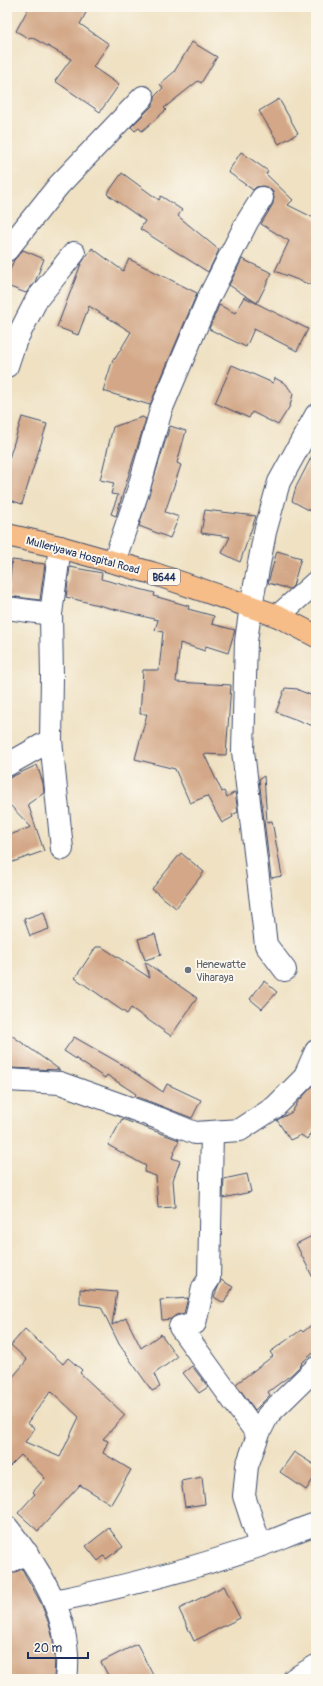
<svg xmlns="http://www.w3.org/2000/svg" width="323" height="1686" viewBox="0 0 323 1686" font-family="Pangolin,sans-serif">
<rect width="100%" height="100%" fill="#fbf7ec"/>
<filter id="ink" filterUnits="userSpaceOnUse"><feTurbulence type="fractalNoise" baseFrequency=".025" numOctaves="2"/><feDisplacementMap in="SourceGraphic" scale="8" xChannelSelector="R" yChannelSelector="G"/><feConvolveMatrix kernelMatrix="1 2 1 2 8 2 1 2 1" color-interpolation-filters="sRGB"/></filter>
<filter id="wash" filterUnits="userSpaceOnUse"><feTurbulence type="fractalNoise" baseFrequency=".012" numOctaves="4" result="noise"/><feDisplacementMap in="SourceGraphic" scale="16" xChannelSelector="R" yChannelSelector="G"/><feGaussianBlur stdDeviation="0.9" result="paint"/><feColorMatrix in="noise" values="0 0 0 0 0 0 0 0 0 0 0 0 0 0 0 0 0 1.4 0 .05"/><feComposite in="paint" operator="in"/></filter>
<g filter="url(#wash)">
<rect width="100%" height="100%" fill="#efe1c2"/>
<g id="blocks">
<g fill="#d3a787" fill-rule="evenodd">
<polygon points="29,7 89,7 80,24 109,44 93,67 119,85 100,112 55,81 71,59 31,37 30,39 16,31"/>
<polygon points="192,42 217,57 201,83 198,81 164,108 166,110 142,131 139,128 135,131 131,127 152,106 155,100 155,96 163,88 160,84 174,72"/>
<polygon points="279,99 298,133 279,144 259,111"/>
<polygon points="241,152 268,171 266,174 293,200 288,205 316,219 316,287 275,271 289,241 261,224 273,204 274,198 273,192 269,188 263,186 256,187 253,190 228,172"/>
<polygon points="122,173 159,200 161,196 182,210 178,216 219,250 208,272 140,229 145,221 107,194"/>
<polygon points="92,248 123,271 129,259 197,293 150,405 103,391 113,359 115,359 131,332 89,306 78,335 57,327 81,264"/>
<polygon points="23,250 44,259 35,282 26,293 7,286 7,277 14,260"/>
<polygon points="242,259 272,273 257,303 229,285"/>
<polygon points="244,297 308,329 297,351 254,329 246,347 209,329 219,305 235,313"/>
<polygon points="232,365 273,383 275,378 286,384 293,394 290,406 278,425 252,412 249,418 215,403"/>
<polygon points="22,417 47,424 22,504 7,499 7,465"/>
<polygon points="142,417 146,419 116,516 111,514 118,495 111,494 114,483 100,480 113,427"/>
<polygon points="170,426 186,431 177,463 181,465 165,512 179,517 170,538 139,526"/>
<polygon points="316,448 316,514 292,501 296,487"/>
<polygon points="205,510 256,516 240,562 222,553 230,537 201,533"/>
<polygon points="277,551 301,558 293,586 290,589 268,583"/>
<polygon points="12,560 45,564 40,600 8,596"/>
<polygon points="70,567 102,573 101,579 155,593 154,596 189,606 188,609 214,616 212,624 235,630 228,653 206,646 205,651 180,643 176,682 231,685 226,755 204,754 222,792 224,791 227,797 235,792 238,812 232,815 233,817 222,823 207,796 190,803 175,769 135,759 147,714 140,714 143,670 159,670 163,632 155,630 158,620 66,597"/>
<polygon points="285,688 298,689 298,690 316,697 316,727 276,712"/>
<polygon points="37,765 43,783 44,793 28,804 44,851 7,864 7,836 31,827 7,802 7,779"/>
<polygon points="264,776 267,822 272,821 282,876 271,878 259,779"/>
<polygon points="181,853 204,872 176,908 152,889"/>
<polygon points="44,912 49,929 30,936 24,919"/>
<polygon points="155,934 161,955 145,960 138,939"/>
<polygon points="96,947 102,947 150,978 145,962 197,998 171,1036 131,1008 127,1014 75,978"/>
<polygon points="264,981 277,992 262,1009 250,999"/>
<polygon points="7,1032 60,1070 7,1068"/>
<polygon points="74,1037 123,1065 163,1092 167,1084 201,1100 192,1118 135,1096 136,1094 107,1075 105,1078 64,1051"/>
<polygon points="316,1082 316,1124 307,1139 301,1135 290,1140 277,1120 292,1112 298,1102"/>
<polygon points="122,1119 179,1140 172,1158 180,1161 173,1180 175,1207 158,1208 156,1176 144,1172 146,1166 108,1145"/>
<polygon points="247,1174 251,1192 223,1198 224,1179"/>
<polygon points="316,1234 316,1284 296,1244"/>
<polygon points="221,1280 233,1287 224,1303 214,1297"/>
<polygon points="80,1289 117,1292 112,1325 126,1318 141,1348 161,1334 177,1357 154,1374 160,1387 152,1391 119,1344 101,1307 80,1304"/>
<polygon points="188,1298 184,1313 176,1315 171,1319 162,1320 160,1300"/>
<polygon points="316,1321 316,1351 301,1363 302,1364 292,1374 268,1392 270,1395 255,1410 236,1384 273,1356 270,1352 301,1330 303,1332"/>
<path d="M 25,1329 L 63,1364 L 68,1358 L 82,1370 L 80,1373 L 125,1415 L 103,1439 L 108,1441 L 103,1453 L 131,1470 L 111,1504 L 80,1485 L 38,1531 L 18,1513 L 35,1494 L 33,1492 L 45,1478 L 21,1455 L 7,1469 L 7,1384 L 27,1360 L 11,1345 ZM 51,1391 L 79,1417 L 60,1457 L 25,1442 L 35,1428 L 27,1423 Z"/>
<polygon points="192,1366 208,1387 199,1393 183,1373"/>
<polygon points="294,1452 316,1466 316,1475 306,1490 280,1472"/>
<polygon points="202,1477 205,1504 185,1507 181,1481"/>
<polygon points="109,1528 123,1547 106,1559 104,1556 98,1561 86,1546"/>
<polygon points="22,1569 41,1603 49,1624 53,1639 55,1658 54,1679 7,1679 7,1575"/>
<polygon points="224,1586 240,1618 194,1641 179,1609"/>
<polygon points="137,1644 155,1679 110,1679 101,1662"/>
</g>
</g>
</g>
<g filter="url(#ink)">
<use href="#blocks" fill-opacity="0" stroke="#3b4a6d" stroke-width="1"/>
<g fill="none" stroke-linecap="round" stroke-linejoin="round">
<defs>
<g id="minor">
<polyline points="7,250 59,185 143,97"/>
<polyline points="7,366 15,342 37,299 74,253"/>
<polyline points="60,547 51,614 52,678 51,740 62,849"/>
<polyline points="114,562 138,491 161,410 208,299 247,222 262,198"/>
<polyline points="7,608 51,614"/>
<polyline points="278,616 316,582"/>
<polyline points="7,765 51,740"/>
<polyline points="285,970 266,945 243,751 246,641 251,606 265,532 279,482 316,415"/>
<polyline points="7,1080 60,1083 158,1118 195,1133 240,1130 275,1107 304,1078 316,1051"/>
<polyline points="212,1132 209,1279 203,1288 195,1323 180,1327 258,1435"/>
<path d="M 7,1527 C 41,1570 74,1622 66,1679"/>
<polyline points="260,1545 244,1496 247,1466 258,1435 268,1415 316,1368"/>
<polyline points="7,1563 27,1553"/>
<path d="M 54,1601 C 124,1587 192,1569 259,1546 C 278,1539 297,1530 316,1524"/>
<polyline points="294,1679 316,1666"/>
</g>
<polyline id="major" points="7,535 60,547 152,573 278,616 316,636"/>
</defs>
<use href="#minor" stroke="#3b4a6d" stroke-width="24"/>
<use href="#major" stroke="#3b4a6d" stroke-width="24"/>
<use href="#minor" stroke="#fff" stroke-width="22"/>
<use href="#major" stroke="#f7bd88" stroke-width="22"/>
</g>
</g>
<circle fill="#6b7280" stroke="#fbf7ec" stroke-width="1.5" cx="188" cy="970" r="4"/>
<g text-anchor="middle" stroke-width="4" stroke-linejoin="round" paint-order="stroke">
<rect fill="#fbf7ec" stroke="#5e6b89" stroke-width="1" x="148" y="569" width="32" height="16" rx="3"/>
<g font-size="10" font-weight="bold" fill="#1b2f5e">
<text x="164" y="581">B644</text>
</g>
<g font-size="11" fill="#1b2f5e" stroke="#fbf7ec">
<text transform="translate(83 555) rotate(15)" y="4">Mulleriyawa Hospital Road</text>
</g>
<g font-size="11" fill="#5b616d" stroke="#fbf7ec" text-anchor="start">
<text x="196" y="968">Henewatte<tspan x="196" dy="13">Viharaya</tspan></text>
</g>
</g>
<rect width="323" height="1686" fill="none" stroke="#fbf7ec" stroke-width="24"/>
<path d="M28 1652v6h60v-6" fill="none" stroke="#1b2f5e" stroke-width="2"/>
<text x="34" y="1652" font-size="12" fill="#1b2f5e" stroke="#fbf7ec" stroke-width="3" paint-order="stroke">20 m</text>
</svg>
